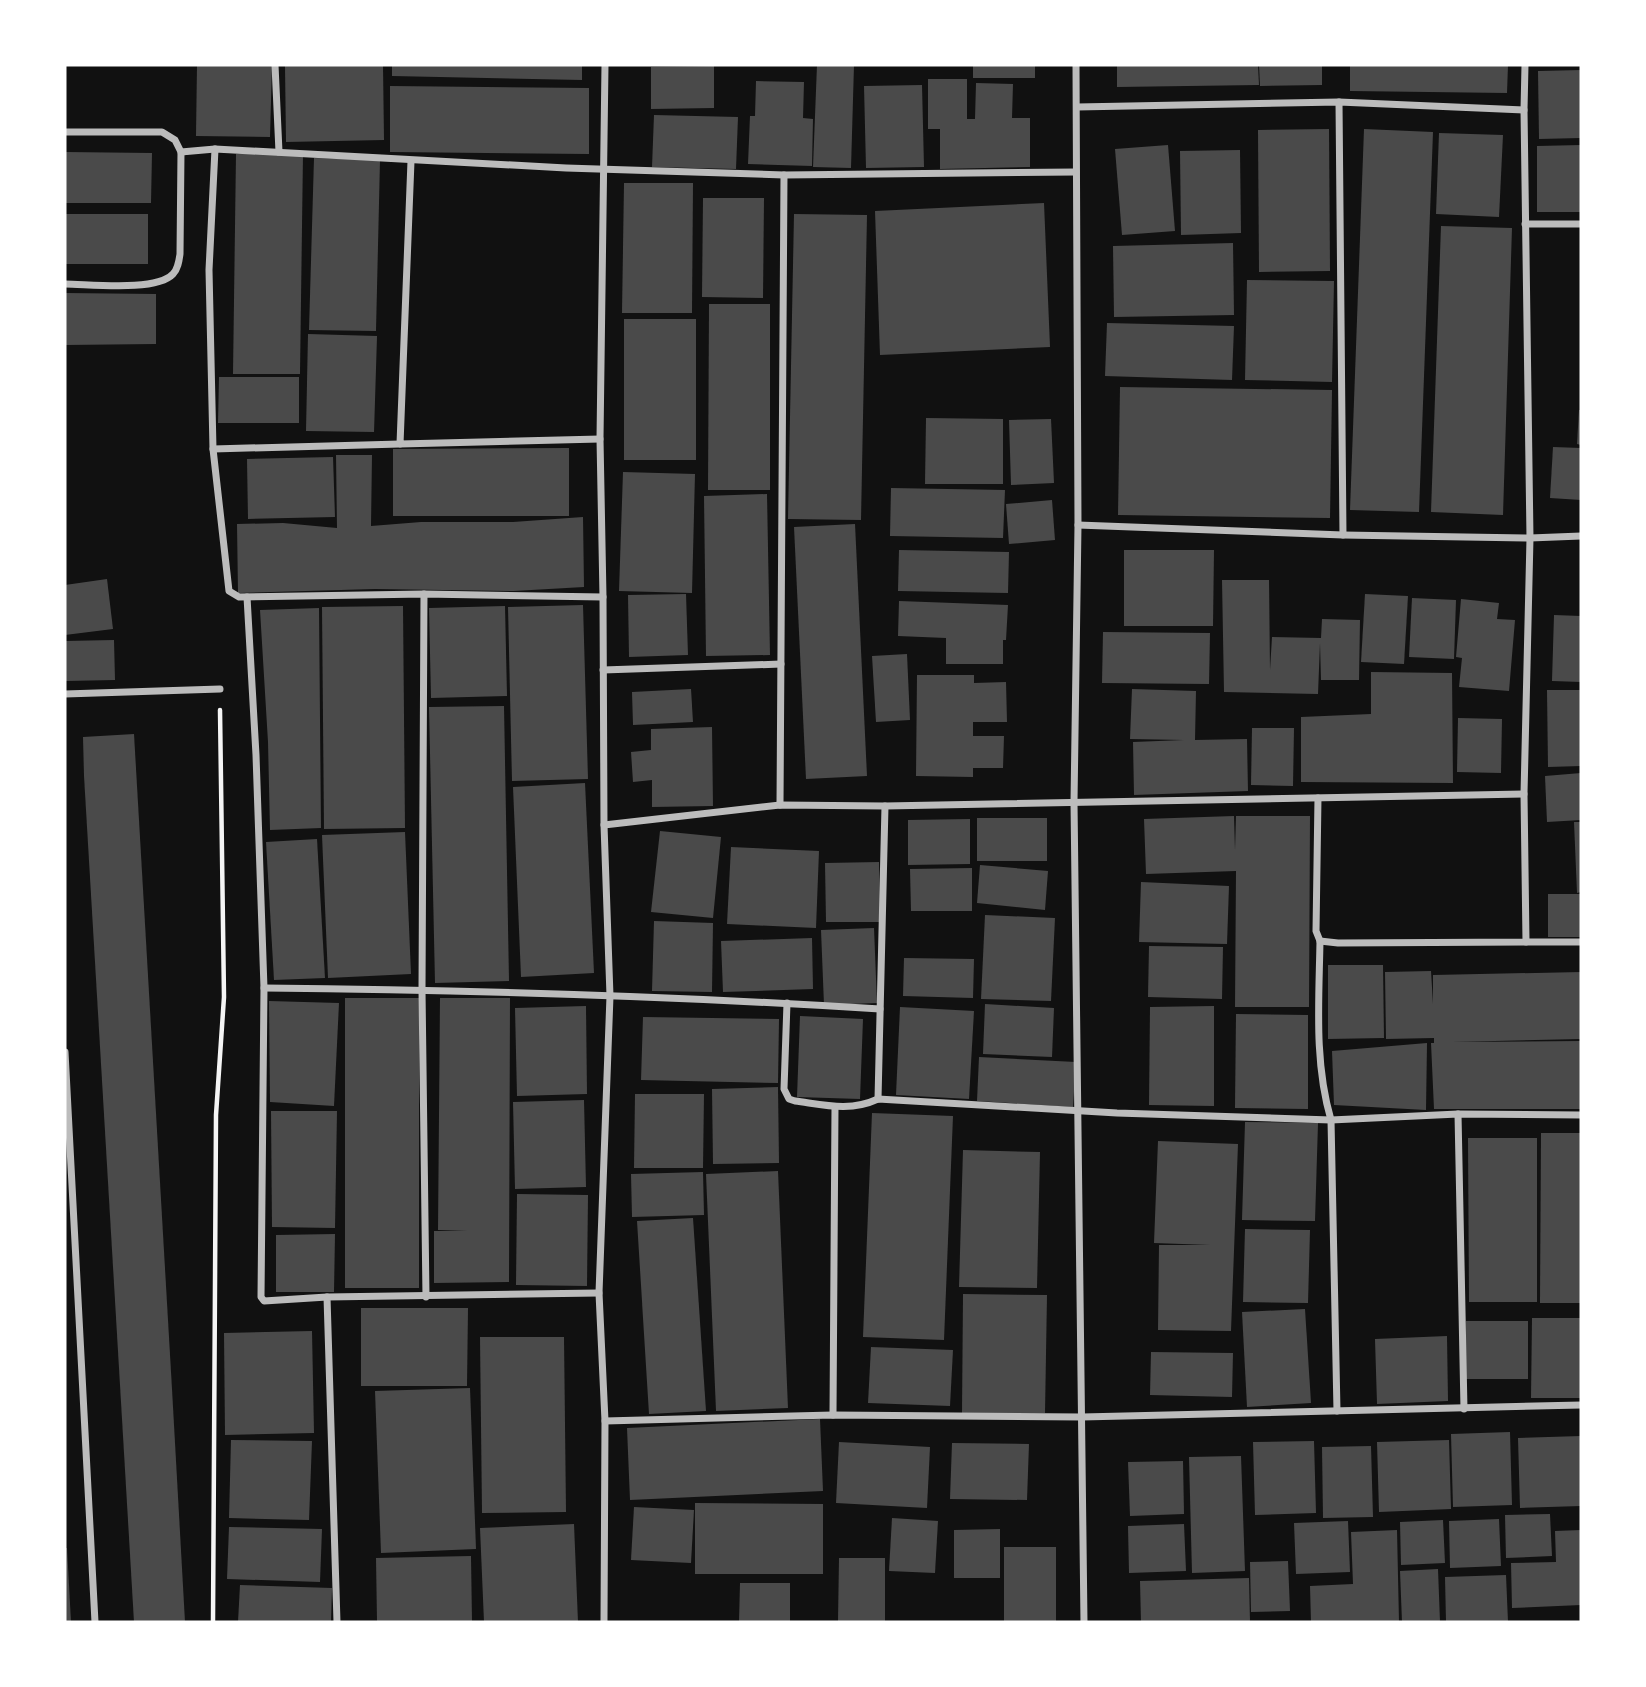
<svg xmlns="http://www.w3.org/2000/svg" width="1646" height="1687" viewBox="0 0 1646 1687" font-family="Poppins,sans-serif">
<rect width="100%" height="100%" fill="#111"/>
<g fill="#4a4a4a">
<polygon points="197,65 272,65 270,137 196,136"/>
<polygon points="383,65 384,140 286,142 285,66"/>
<polygon points="392,65 582,65 582,80 392,76"/>
<polygon points="817,65 854,65 851,168 813,167"/>
<rect x="973" y="65" width="62" height="13"/>
<polygon points="1117,65 1258,65 1259,85 1117,87"/>
<polygon points="1259,65 1322,65 1322,85 1260,86"/>
<polygon points="1350,65 1508,65 1507,93 1350,91"/>
<polygon points="714,66 714,108 651,109 651,67"/>
<polygon points="1581,70 1581,138 1539,139 1538,71"/>
<polygon points="928,79 967,79 967,119 975,119 976,83 1013,84 1012,118 1030,118 1030,167 940,169 940,129 928,129"/>
<polygon points="756,81 804,82 803,118 813,119 812,166 748,164 750,116 755,116"/>
<polygon points="922,85 924,167 866,168 864,86"/>
<polygon points="390,86 589,88 589,154 390,152"/>
<polygon points="654,115 738,117 736,169 652,167"/>
<polygon points="1329,129 1330,271 1259,272 1258,130"/>
<polygon points="1364,129 1433,132 1419,512 1350,510"/>
<polygon points="1439,133 1503,135 1499,217 1436,214"/>
<polygon points="1168,145 1175,231 1122,235 1115,149"/>
<polygon points="1581,145 1581,212 1537,212 1537,146"/>
<polygon points="1240,150 1241,233 1181,235 1180,151"/>
<polygon points="65,152 152,153 151,203 65,203"/>
<polygon points="236,154 303,154 300,374 233,374"/>
<polygon points="314,158 380,160 376,331 309,330"/>
<polygon points="624,183 693,183 692,313 622,313"/>
<polygon points="703,198 764,198 763,298 702,297"/>
<polygon points="1044,203 1050,347 880,355 875,211"/>
<rect x="65" y="214" width="83" height="50"/>
<polygon points="794,214 867,215 861,520 788,519"/>
<polygon points="1441,226 1512,228 1503,515 1431,512"/>
<polygon points="1233,243 1234,315 1114,317 1113,246"/>
<polygon points="1247,280 1334,281 1332,382 1245,380"/>
<polygon points="65,293 156,294 156,344 65,345"/>
<polygon points="709,304 770,304 770,490 708,490"/>
<rect x="624" y="319" width="72" height="141"/>
<polygon points="1107,323 1234,326 1232,380 1105,376"/>
<polygon points="308,334 377,336 374,432 306,431"/>
<polygon points="219,377 299,377 299,423 218,423"/>
<polygon points="1120,387 1332,390 1330,518 1118,515"/>
<polygon points="1579,410 1581,410 1581,445 1577,444"/>
<polygon points="926,418 1003,419 1003,484 925,484"/>
<polygon points="1051,419 1054,483 1011,485 1009,420"/>
<polygon points="1553,447 1581,448 1581,500 1550,498"/>
<polygon points="569,448 569,516 393,516 393,449"/>
<polygon points="336,455 372,455 371,526 421,522 513,522 583,517 584,587 514,591 375,589 238,593 237,524 283,523 337,528"/>
<polygon points="333,457 335,517 248,519 247,459"/>
<polygon points="623,472 695,474 692,593 619,591"/>
<polygon points="891,488 1005,490 1003,538 890,536"/>
<polygon points="767,494 770,655 706,656 704,496"/>
<polygon points="1052,500 1055,540 1009,544 1006,504"/>
<polygon points="855,524 867,776 806,779 794,527"/>
<polygon points="899,550 1009,552 1008,593 898,591"/>
<polygon points="1124,550 1214,550 1213,626 1124,626"/>
<polygon points="107,579 113,629 65,635 65,585"/>
<polygon points="1222,580 1269,580 1270,670 1272,637 1321,638 1322,619 1360,620 1359,680 1321,680 1320,643 1318,694 1224,692"/>
<polygon points="686,594 688,655 629,657 628,595"/>
<polygon points="1365,594 1408,596 1404,664 1361,662"/>
<polygon points="1412,598 1456,600 1454,659 1409,657"/>
<polygon points="1461,599 1499,603 1497,619 1515,620 1509,691 1459,687 1462,658 1456,657"/>
<polygon points="899,601 1008,605 1006,640 1003,640 1003,664 946,664 946,638 898,636"/>
<polygon points="583,605 588,779 512,781 508,607"/>
<polygon points="403,606 405,828 324,829 322,607"/>
<polygon points="505,606 507,696 431,698 429,608"/>
<polygon points="319,608 321,828 270,830 268,742 260,610"/>
<polygon points="1554,615 1581,616 1581,682 1552,681"/>
<polygon points="1103,632 1210,633 1209,684 1102,683"/>
<polygon points="114,640 115,680 65,681 65,641"/>
<polygon points="907,654 910,720 876,722 872,656"/>
<polygon points="1371,672 1452,673 1453,783 1301,782 1301,717 1371,714"/>
<polygon points="917,675 974,675 974,683 1006,682 1007,722 973,722 973,736 1004,736 1003,768 973,768 973,777 916,776"/>
<polygon points="691,689 693,722 633,725 632,692"/>
<polygon points="1132,689 1196,691 1195,740 1247,739 1248,791 1134,795 1133,742 1184,740 1130,739"/>
<polygon points="1547,690 1581,690 1581,766 1548,767"/>
<polygon points="504,706 509,981 435,983 429,707"/>
<polygon points="1458,718 1502,719 1501,773 1457,772"/>
<polygon points="712,727 713,806 652,807 652,780 633,782 631,752 651,750 651,729"/>
<polygon points="1252,728 1294,728 1293,786 1251,785"/>
<polygon points="134,734 172,1389 185,1622 134,1622 84,776 83,737"/>
<polygon points="1581,773 1581,820 1547,822 1545,776"/>
<polygon points="585,783 594,973 521,977 513,787"/>
<polygon points="1234,816 1235,850 1236,816 1310,816 1309,1007 1235,1007 1236,871 1146,874 1144,819"/>
<rect x="977" y="818" width="70" height="43"/>
<polygon points="970,819 970,864 908,865 908,820"/>
<polygon points="1574,822 1581,822 1581,892 1577,893"/>
<polygon points="660,831 721,837 713,918 651,912"/>
<polygon points="405,832 411,974 328,978 322,835"/>
<polygon points="317,839 325,978 274,980 266,842"/>
<polygon points="731,847 819,851 816,928 727,924"/>
<polygon points="879,862 880,922 826,922 825,863"/>
<polygon points="980,865 1048,871 1045,910 977,903"/>
<polygon points="972,868 972,911 911,911 910,869"/>
<polygon points="1141,882 1229,886 1227,944 1139,942"/>
<rect x="1548" y="894" width="33" height="43"/>
<polygon points="985,915 1055,918 1051,1001 981,999"/>
<polygon points="654,921 713,923 712,992 652,991"/>
<polygon points="874,928 877,1003 824,1005 821,930"/>
<polygon points="812,938 813,989 723,992 721,941"/>
<polygon points="1149,946 1223,947 1222,999 1148,997"/>
<polygon points="904,958 974,959 973,998 903,996"/>
<polygon points="1328,965 1383,965 1384,1038 1328,1039"/>
<polygon points="1431,971 1433,1004 1433,975 1581,972 1581,1039 1452,1042 1581,1041 1581,1109 1434,1109 1431,1043 1434,1043 1434,1038 1386,1039 1385,972"/>
<rect x="345" y="998" width="74" height="290"/>
<polygon points="440,998 510,998 509,1282 434,1283 434,1231 467,1231 438,1230"/>
<polygon points="269,1001 339,1003 334,1106 270,1102"/>
<polygon points="985,1004 1054,1008 1052,1057 983,1054"/>
<polygon points="586,1006 587,1094 517,1096 515,1008"/>
<polygon points="1214,1006 1214,1106 1149,1105 1150,1007"/>
<polygon points="900,1007 974,1011 969,1099 896,1095"/>
<polygon points="1236,1014 1308,1015 1308,1109 1235,1108"/>
<polygon points="800,1016 863,1019 860,1099 797,1097"/>
<polygon points="643,1017 779,1019 778,1083 641,1080"/>
<polygon points="1427,1043 1426,1110 1334,1105 1332,1051"/>
<polygon points="979,1057 1076,1062 1073,1107 977,1101"/>
<polygon points="778,1087 779,1163 713,1164 712,1089"/>
<polygon points="635,1094 704,1094 703,1168 634,1168"/>
<polygon points="584,1100 586,1187 515,1189 513,1102"/>
<polygon points="271,1111 337,1111 335,1228 272,1227"/>
<polygon points="872,1113 953,1116 944,1340 863,1337"/>
<polygon points="1245,1122 1318,1123 1315,1221 1242,1220"/>
<polygon points="1541,1133 1581,1133 1581,1303 1540,1303"/>
<polygon points="1468,1138 1537,1138 1537,1302 1469,1302"/>
<polygon points="1158,1141 1238,1144 1231,1331 1158,1330 1159,1245 1210,1245 1154,1243"/>
<polygon points="963,1150 1040,1152 1037,1288 959,1287"/>
<polygon points="778,1171 788,1408 716,1411 706,1174"/>
<polygon points="703,1172 704,1215 632,1217 631,1174"/>
<polygon points="517,1194 588,1195 587,1286 516,1285"/>
<polygon points="693,1218 706,1411 649,1414 637,1221"/>
<polygon points="1245,1229 1310,1230 1308,1303 1243,1302"/>
<polygon points="335,1234 334,1292 276,1292 276,1235"/>
<polygon points="963,1294 1047,1295 1045,1413 962,1413"/>
<polygon points="361,1308 468,1308 467,1386 361,1386"/>
<polygon points="1305,1309 1311,1403 1247,1407 1242,1312"/>
<polygon points="1532,1318 1581,1318 1581,1398 1531,1398"/>
<rect x="1466" y="1321" width="62" height="58"/>
<polygon points="312,1331 314,1433 225,1435 224,1333"/>
<polygon points="1447,1336 1448,1401 1377,1404 1375,1339"/>
<polygon points="480,1337 564,1337 566,1512 482,1513"/>
<polygon points="871,1347 953,1350 950,1406 868,1403"/>
<polygon points="1151,1352 1233,1353 1232,1397 1150,1395"/>
<polygon points="470,1388 476,1549 381,1553 375,1391"/>
<polygon points="820,1419 823,1491 630,1500 627,1428"/>
<polygon points="1510,1432 1512,1505 1453,1507 1451,1434"/>
<polygon points="1581,1436 1581,1506 1520,1508 1518,1438"/>
<polygon points="231,1440 312,1441 309,1520 229,1518"/>
<polygon points="1449,1440 1451,1509 1379,1512 1377,1442"/>
<polygon points="1314,1441 1316,1513 1255,1515 1253,1442"/>
<polygon points="839,1442 930,1447 927,1508 836,1503"/>
<polygon points="952,1443 1029,1444 1027,1500 950,1499"/>
<polygon points="1371,1446 1373,1517 1323,1518 1322,1447"/>
<polygon points="1241,1456 1245,1571 1192,1573 1189,1457"/>
<polygon points="1183,1461 1184,1514 1130,1516 1128,1462"/>
<polygon points="695,1503 823,1504 823,1574 695,1574"/>
<polygon points="634,1507 694,1510 691,1563 631,1560"/>
<polygon points="1550,1514 1552,1556 1506,1558 1505,1515"/>
<polygon points="892,1518 938,1521 935,1573 889,1571"/>
<polygon points="1499,1519 1501,1566 1450,1568 1449,1521"/>
<polygon points="1443,1520 1445,1563 1401,1565 1400,1522"/>
<polygon points="1348,1521 1350,1572 1296,1574 1294,1523"/>
<polygon points="574,1524 578,1622 484,1622 480,1528"/>
<polygon points="1184,1524 1186,1571 1129,1573 1128,1526"/>
<polygon points="229,1527 322,1529 320,1582 227,1579"/>
<polygon points="1000,1529 1000,1578 954,1578 954,1530"/>
<polygon points="1397,1530 1399,1622 1311,1622 1310,1586 1353,1584 1351,1532"/>
<polygon points="1581,1530 1581,1605 1512,1608 1511,1563 1556,1562 1555,1531"/>
<rect x="1004" y="1547" width="52" height="75"/>
<polygon points="65,1548 67,1548 71,1622 65,1622"/>
<polygon points="471,1556 472,1622 377,1622 376,1558"/>
<polygon points="839,1558 885,1558 885,1621 838,1621"/>
<polygon points="1288,1561 1290,1611 1251,1612 1250,1562"/>
<polygon points="1438,1569 1440,1622 1402,1622 1400,1571"/>
<polygon points="1506,1575 1508,1622 1446,1622 1445,1577"/>
<polygon points="1249,1578 1250,1622 1141,1622 1140,1581"/>
<polygon points="740,1583 790,1583 790,1622 739,1622"/>
<polygon points="240,1585 332,1588 331,1622 238,1622"/>
</g>
<g fill="none" stroke-linecap="round" stroke-linejoin="round">
<polyline stroke="#f5f5f5" stroke-width="4.5" points="213,1622 216,1115 224,997 220,710"/>
<g stroke="#bcbcbc" stroke-width="7">
<polyline points="275,65 279,152"/>
<polyline points="1076,65 1078,525 1074,802 1084,1622"/>
<polyline points="1339,102 1343,535"/>
<polyline points="1077,107 1339,102 1524,110"/>
<path d="M 65,132 L 162,132 L 175,140 L 181,152 L 180,254 C 179,261 178,269 173,274 C 156,292 89,284 65,284"/>
<polyline points="215,149 209,270 213,449 229,591 239,597 424,594 603,597"/>
<polyline points="181,152 215,149 566,168 784,175 1076,172"/>
<polyline points="411,161 400,444 600,439"/>
<polyline points="1525,224 1581,224"/>
<polyline points="213,449 400,444"/>
<polyline points="1078,525 1343,535 1530,538 1581,536"/>
<polyline points="424,594 422,990 426,1297"/>
<polyline points="247,597 256,755 264,988 261,1297 264,1301 327,1297"/>
<polyline points="603,670 781,664"/>
<polyline points="65,694 220,689"/>
<path d="M 1318,798 L 1316,931 L 1320,941 C 1319,1001 1314,1062 1331,1120 L 1337,1411"/>
<polyline points="780,805 784,175"/>
<polyline points="604,825 780,805 885,806 1524,794"/>
<polyline points="1320,941 1338,943 1526,942 1524,794 1530,538 1524,110 1525,65"/>
<polyline points="1526,942 1581,942"/>
<path d="M 264,988 C 469,990 675,996 880,1009"/>
<path d="M 787,1003 L 784,1089 L 789,1099 L 795,1101 C 825,1105 850,1112 878,1099 L 1117,1113 L 1331,1120 L 1458,1114 L 1581,1115"/>
<polyline points="65,1052 95,1622"/>
<polyline points="878,1099 885,806"/>
<polyline points="1458,1114 1464,1409"/>
<polyline points="833,1415 835,1107"/>
<polyline points="605,1421 833,1415 1082,1417 1581,1405"/>
<polyline points="337,1622 327,1297 599,1293"/>
<polyline points="604,1622 605,1421 599,1293 610,996 604,825 603,597 600,439 605,65"/>
</g>
</g>
<rect width="1646" height="1687" fill="none" stroke="#ffffff" stroke-width="133"/>
</svg>
